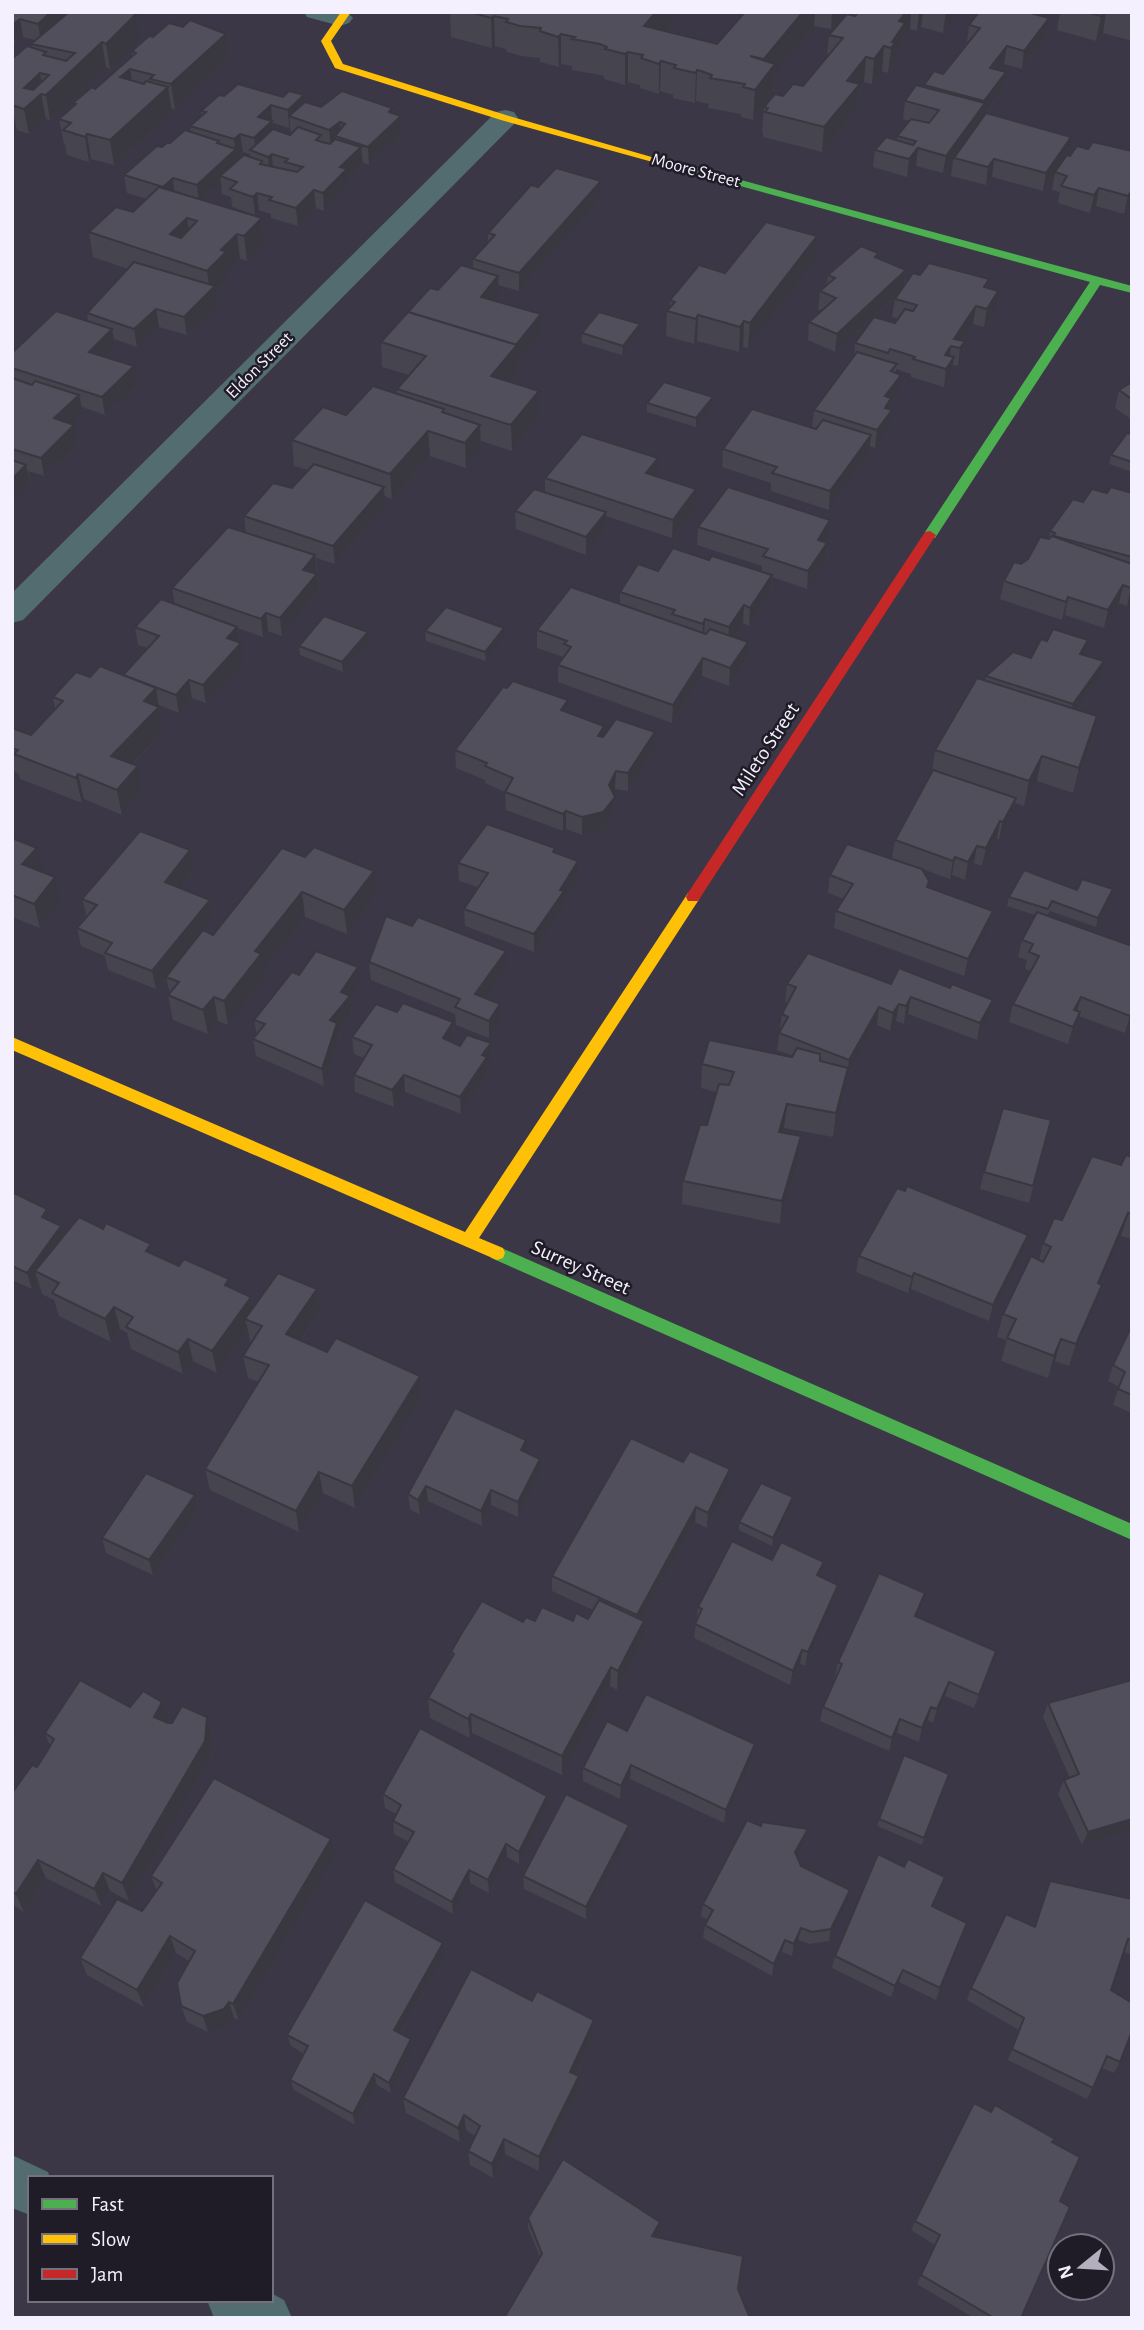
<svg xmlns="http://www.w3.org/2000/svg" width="1144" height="2330" viewBox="0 0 1144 2330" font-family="'Alegreya Sans',sans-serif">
<rect width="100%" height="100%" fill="#3c3746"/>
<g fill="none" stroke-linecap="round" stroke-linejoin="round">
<g fill="#526c70" fill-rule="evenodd">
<polygon points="304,12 347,12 353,18 349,23 340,26 307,17"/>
<polygon points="505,110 514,112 518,118 514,124 23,620 12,623 12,593 496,112"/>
<polygon points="12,2155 48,2172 50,2178 30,2178 30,2215 12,2208"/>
<polygon points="271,2293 284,2300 292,2318 214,2318 207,2300 271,2300"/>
</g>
<g fill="#4caf50" fill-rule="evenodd">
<polygon points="671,161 1132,286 1132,293 1100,285 935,538 925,538 925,532 1090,282 667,166 667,162"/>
<polygon points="497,1246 1132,1524 1132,1540 491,1258 489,1253 491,1248"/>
</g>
<g fill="#ffc107" fill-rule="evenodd">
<polygon points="341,12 351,12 331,41 343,64 509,116 676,164 667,166 501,120 335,68 321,41"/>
<polygon points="693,892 698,893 700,897 698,901 479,1238 503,1248 505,1253 503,1258 497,1260 12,1050 12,1037 465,1232 688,893"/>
</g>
<polygon fill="#c62828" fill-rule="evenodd" points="930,531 936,535 698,901 688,901 686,897 688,893 925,532"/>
</g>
<g fill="#46444e" fill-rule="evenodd">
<polygon points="12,12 140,39 110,69 106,67 50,120 46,119 29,134 17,130 12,134 12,59 32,48 31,44 35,40 23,37 15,43 12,43"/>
<polygon points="450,12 677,12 677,18 665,31 717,44 745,12 844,12 831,29 814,26 775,74 773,94 753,120 741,117 741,114 708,108 709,104 700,102 696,101 695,103 673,98 673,95 660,91 659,94 640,88 640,85 628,82 625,85 604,79 604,76 600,75 572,70 572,66 561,64 559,67 540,62 540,58 521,56 507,52 506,49 495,46 492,48 451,37"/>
<polygon points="853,12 956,12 955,17 943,33 921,27 917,31 910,29 903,38 902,48 893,61 892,67 888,73 882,71 872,84 864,82 859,87 857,109 822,152 763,137 763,132 762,132 764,107 803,86 827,57 829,35 853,16"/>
<polygon points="1060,12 1132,12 1132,41 1103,33 1096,41 1057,30"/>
<polygon points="1049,18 1047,35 1022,69 1004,64 999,71 1006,72 1003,90 983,117 1070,156 1088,149 1093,142 1132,202 1124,214 1096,206 1090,213 1058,203 1060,192 1052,190 1055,172 1043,191 992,177 986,185 951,176 953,160 943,173 916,166 907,177 873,167 875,150 897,141 897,136 909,121 903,119 905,101 923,87 924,85 943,74 967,42 969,25"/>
<polygon points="183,27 226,34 229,59 175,109 171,108 172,112 114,165 91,159 89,162 67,155 65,144 64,144 59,119 74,105 73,103 95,89 132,56 132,51 153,37"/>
<path d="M 224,96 L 283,97 L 321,107 L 392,108 L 393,113 L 401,116 L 402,134 L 369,165 L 362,162 L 363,165 L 348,179 L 348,187 L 324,211 L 316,208 L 298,226 L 271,218 L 271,214 L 259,210 L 255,215 L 232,207 L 231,197 L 222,194 L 221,183 L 203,200 L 262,218 L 265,243 L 247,261 L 240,259 L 228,272 L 229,277 L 216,290 L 217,304 L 187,335 L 159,327 L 137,347 L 114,339 L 115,347 L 105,357 L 137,384 L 105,415 L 82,407 L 83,413 L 71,424 L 78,443 L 44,476 L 28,471 L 30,483 L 12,502 L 12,353 L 88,321 L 87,313 L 128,269 L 93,257 L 89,232 L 133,212 L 147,199 L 127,193 L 124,175 L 162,147 L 191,132 L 190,126 L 201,116 L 201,111 ZM 273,123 L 289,128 L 290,127 L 291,134 L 290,135 L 273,130 L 272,124 ZM 243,152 L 250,154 L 250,157 L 237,161 L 236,157 Z"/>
<polygon points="601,181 601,199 519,291 498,285 499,294 494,300 541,332 517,361 517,371 508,381 539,391 539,416 512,451 481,441 481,450 466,468 430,456 392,499 384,496 385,505 335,564 316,558 319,592 282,636 268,631 263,637 237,628 239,642 244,661 206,703 192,698 179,713 159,705 163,732 133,764 142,791 122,815 84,799 82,803 20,779 18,773 12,770 12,728 31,735 55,709 53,697 90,677 123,675 148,648 138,645 135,627 175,604 172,588 246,533 244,516 292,488 308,470 294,466 292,440 346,415 397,394 397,389 409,375 382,367 381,342 408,312 438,290 473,269 473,259 488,243 488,233 538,187"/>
<polygon points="878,258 906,270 905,285 920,275 988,288 996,309 984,327 973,324 963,340 965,341 962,359 958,366 953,365 951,375 944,387 911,377 911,374 896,369 896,373 901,375 899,393 890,404 890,409 892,410 890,428 875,448 869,446 869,453 829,510 771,491 771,483 722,467 723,449 812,428 814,410 854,357 855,343 895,323 899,319 892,317 895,299 899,293 835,352 808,340 809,322 822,311 818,309 820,291 827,284 828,275"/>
<polygon points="815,261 748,348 743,347 739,352 697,341 694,344 666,336 667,311 670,307 670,300 725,273"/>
<polygon points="582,333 640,333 622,355 582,343"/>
<polygon points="1132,382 1132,420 1115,408 1119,390"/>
<polygon points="713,397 713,407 696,427 647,412 647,403"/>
<polygon points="1132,434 1132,472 1109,464 1111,455"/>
<polygon points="657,477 696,507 672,538 606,516 606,530 586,555 516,529 515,511 545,493 545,478"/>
<polygon points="1107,493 1132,493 1132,597 1127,606 1119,603 1104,628 1065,615 1062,620 1000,599 1004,581 1049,539 1050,531 1083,502"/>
<polygon points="830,520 828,538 826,542 827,543 826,561 807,589 772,577 770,593 749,626 743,623 733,637 747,660 729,686 702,676 672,723 558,682 558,665 563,657 537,648 537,630 620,604 620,592 658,571 709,560 762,572 762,566 697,545 698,527"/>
<polygon points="504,628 504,637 486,661 426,641 425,631"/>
<polygon points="368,632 369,642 343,672 300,655 299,646"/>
<polygon points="1085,656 1100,679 1078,710 1097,716 1092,741 1073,793 1037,781 1024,806 1015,803 1012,816 999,839 997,839 982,866 974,863 965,880 952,875 950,879 892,858 895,840 932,773 935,750 986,680 986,676 1031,658"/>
<polygon points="568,713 604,736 655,732 655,750 628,791 615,789 613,794 615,797 614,815 603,830 582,835 566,829 563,831 506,810 505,792 485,783 485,780 456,768 455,750"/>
<polygon points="12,838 43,873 61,902 40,928 12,917"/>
<polygon points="282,848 376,895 347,934 305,917 264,970 265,978 228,1025 218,1021 208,1034 173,1020 168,995 170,994 166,977 213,935"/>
<polygon points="555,853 578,861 578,879 564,901 564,908 534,952 465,926 464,909 478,887 459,881 458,863"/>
<polygon points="194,868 178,887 210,900 213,917 156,989 108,970 105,956 81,946 77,928 87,917 82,899"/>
<polygon points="830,875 929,881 928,888 993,911 989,928 964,976 834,928 836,911 844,899 828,893"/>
<polygon points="1113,889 1111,898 1096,927 1050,911 1047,915 1132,946 1132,1020 1125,1033 1079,1016 1076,1029 1068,1044 1009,1022 1013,1004 1031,971 1025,969 1027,960 1018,957 1022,940 1035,915 1007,906 1009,897 1077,890"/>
<polygon points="369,962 506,969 485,998 501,1021 489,1038 456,1025 455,1014 371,980"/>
<polygon points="299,975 360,985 350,998 352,1013 338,1030 339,1041 324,1086 256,1056 253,1039 257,1035 254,1020"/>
<polygon points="787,984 891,984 950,988 993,1000 990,1017 977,1040 908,1014 904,1024 896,1021 890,1031 877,1025 847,1076 845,1091 833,1137 784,1128 783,1133 801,1136 799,1160 780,1224 682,1204 683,1181 707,1125 716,1092 701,1088 702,1064 793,1056 777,1050 782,1014 788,1003 785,1002"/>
<polygon points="397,1012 453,1022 454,1039 452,1042 460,1046 491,1043 492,1060 487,1066 488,1074 461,1114 405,1092 394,1107 355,1092 354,1075 364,1058 354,1054 352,1037"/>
<polygon points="1051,1120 1029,1203 980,1189 984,1172"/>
<polygon points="1132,1157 1132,1239 1121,1236 1100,1285 1095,1308 1069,1366 1055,1361 1048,1378 1001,1361 1007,1340 997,1337 1003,1314 1039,1260 1043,1243 1062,1220 1121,1165"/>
<polygon points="12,1192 47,1209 51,1221 64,1236 103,1229 151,1244 153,1254 251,1297 253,1308 317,1289 320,1311 301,1341 422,1398 355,1508 323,1493 299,1532 210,1490 205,1469 259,1382 248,1378 243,1356 252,1342 250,1341 248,1330 217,1373 193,1361 183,1374 131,1349 127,1333 120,1329 111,1342 59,1316 54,1300 42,1294 38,1281 32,1289 12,1280"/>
<polygon points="1028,1235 1024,1251 989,1321 911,1289 908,1293 856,1272 859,1256"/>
<polygon points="1132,1325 1132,1413 1113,1405 1119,1387 1108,1381 1113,1365"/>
<polygon points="455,1408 527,1453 541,1474 518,1517 491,1505 482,1526 428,1501 420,1515 410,1509 408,1494"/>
<polygon points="683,1462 730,1469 729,1484 707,1528 695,1522 641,1620 643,1641 617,1690 610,1686 562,1775 472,1733 470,1738 430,1718 428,1698 452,1658 451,1652 523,1622 573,1621 588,1619 593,1610 552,1591 552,1576"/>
<polygon points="195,1495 199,1510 153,1575 106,1553 102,1538"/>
<polygon points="793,1497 792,1505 772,1546 739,1530 739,1522"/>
<polygon points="772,1560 821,1577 835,1599 805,1666 800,1664 790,1685 694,1638 698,1607"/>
<polygon points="925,1593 921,1608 917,1617 992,1665 974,1708 945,1696 933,1723 928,1720 919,1742 897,1733 889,1751 820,1721 823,1707 836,1677 835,1676 838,1662"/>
<polygon points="1132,1680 1132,1830 1082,1845 1058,1794 1064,1780 1070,1778 1043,1717 1048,1703"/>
<polygon points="130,1707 172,1723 207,1717 212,1736 210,1760 129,1901 110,1891 102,1906 46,1878 24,1912 12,1904 12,1793 37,1767 50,1746 45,1733"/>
<polygon points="627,1731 755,1744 753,1758 724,1823 630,1779 620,1799 583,1781 583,1768"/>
<polygon points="949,1774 922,1845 877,1826 879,1819"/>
<polygon points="383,1794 547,1796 547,1809 519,1864 507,1857 489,1893 470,1883 453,1914 395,1882 393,1869 409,1842 394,1834 393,1821 396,1814 385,1808"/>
<polygon points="629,1825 628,1838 586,1919 524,1889 523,1876"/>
<polygon points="761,1826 808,1829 805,1842 797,1857 801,1866 847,1903 829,1941 809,1944 798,1940 792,1956 782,1952 772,1976 703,1938 705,1925 708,1920 701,1916 703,1904"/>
<polygon points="335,1856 239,2020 234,2018 229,2025 208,2032 187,2022 181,2006 189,1961 176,1953 144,2007 87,1975 80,1958 142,1911 157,1891 151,1876"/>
<polygon points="1050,1881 1132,1899 1132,1955 1124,1952 1111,1990 1120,2062 1114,2073 1102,2068 1087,2099 1008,2060 1019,2030 967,2000 971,1988 1034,1927"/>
<polygon points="941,1890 933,1907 967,1923 936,2000 899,1982 891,1997 832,1968 835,1956"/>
<polygon points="445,1955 401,2033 411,2039 413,2051 391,2093 377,2085 355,2125 294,2090 290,2080 304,2054 291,2046 287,2035"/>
<polygon points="532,2001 594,2020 593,2036 576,2074 579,2091 539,2171 505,2154 493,2178 470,2165 468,2151 475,2136 466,2130 460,2142 406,2113 403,2098"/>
<polygon points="991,2112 1055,2139 1053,2143 1060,2201 1021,2318 974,2318 917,2284 935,2245 911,2230 915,2221"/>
<polygon points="528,2218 659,2232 540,2257 528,2228"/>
</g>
<g fill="#393740">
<polygon points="51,12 69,12 41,42 38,24"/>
<polygon points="656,12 677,12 677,18 643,56 644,26"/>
<polygon points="803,12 815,12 814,26 775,74 773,94 753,120 755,90 763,80 764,59"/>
<polygon points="832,12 844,12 831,29"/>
<polygon points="906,12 911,12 910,29 903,38 902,48 893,61 892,67 888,73 892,42 899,21"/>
<polygon points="919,12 923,12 921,27 917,31"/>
<polygon points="946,12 956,12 955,17 943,33"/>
<polygon points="1104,12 1106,12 1103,33 1096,41 1101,16"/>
<polygon points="136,14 140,39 110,69 106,44"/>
<polygon points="494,16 495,46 492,48 491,18"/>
<polygon points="1049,18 1047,35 1022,69 1024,51"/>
<polygon points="20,19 23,37 15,43 12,25"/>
<polygon points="226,34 229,59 175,109 171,84"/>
<polygon points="561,34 561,64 559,67 558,37"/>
<polygon points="102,42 106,67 50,120 46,95"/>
<polygon points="884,46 882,71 872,84 874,59"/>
<polygon points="1007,46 1004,64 987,86 990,68"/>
<polygon points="628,52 628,82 625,85 625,54"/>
<polygon points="866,57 864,82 859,87 857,109 822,152 824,127 847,81"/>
<polygon points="661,61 660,91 659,94 659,64"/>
<polygon points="130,69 134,93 120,77"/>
<polygon points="697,70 696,101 695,103 696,73"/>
<polygon points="1006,72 1003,90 983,116 983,121 943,173 946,156 983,106 984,101"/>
<polygon points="40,73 44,95 41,94 46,119 29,134 24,109 24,88"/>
<polygon points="168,87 172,112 114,165 110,140"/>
<polygon points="304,95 306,113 289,116 290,127 289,128 288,110"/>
<polygon points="271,105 273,139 256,152 254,138 258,117"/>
<polygon points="12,108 17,130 12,134"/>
<polygon points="392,108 393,123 401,116 402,134 369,165 368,147"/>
<polygon points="340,122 342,138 335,136 336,144 331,148 329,130"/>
<polygon points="87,134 91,159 89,162 85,137"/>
<polygon points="240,134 243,152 236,157 238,167 220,176 221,183 199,203 197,185 235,150 234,139"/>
<polygon points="1071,137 1068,155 1043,191 1046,173"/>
<polygon points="361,147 363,165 348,179 348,187 324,211 323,193 340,167"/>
<polygon points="918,148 916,166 907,177 909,159"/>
<polygon points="272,154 273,172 270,175 268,157"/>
<polygon points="994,159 992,177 986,185 988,167"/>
<polygon points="173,178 175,196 163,187"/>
<polygon points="601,181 601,199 519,291 519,273"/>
<polygon points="1099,188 1096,206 1090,213 1094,195"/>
<polygon points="314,190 316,208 298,226 296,208"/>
<polygon points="1132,190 1132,202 1124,214 1128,196"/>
<polygon points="257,193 259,210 255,215 253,197"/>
<polygon points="187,218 191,243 170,234"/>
<polygon points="262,218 265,243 247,261 244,236"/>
<polygon points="237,234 240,259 228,272 229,277 216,290 217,304 187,335 184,317 210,291 207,271 221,250"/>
<polygon points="817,236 815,261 748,348 750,323"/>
<polygon points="906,270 904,288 835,352 837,334"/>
<polygon points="498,276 499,294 482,315 481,297"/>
<polygon points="998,291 996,309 984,327 987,309"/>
<polygon points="976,306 973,324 958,347 954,339"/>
<polygon points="156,309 159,327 137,347 134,329"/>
<polygon points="541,314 541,332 517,361 517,371 492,401 491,376"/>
<polygon points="698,315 697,341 694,344 696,319"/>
<polygon points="744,321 743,347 739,352 740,327"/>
<polygon points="640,324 640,333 622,355 623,346"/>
<polygon points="112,329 115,347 92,370 89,352"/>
<polygon points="965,341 962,359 958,366 960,348"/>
<polygon points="951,346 949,364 945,355"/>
<polygon points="954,357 951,375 944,387 946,369"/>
<polygon points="134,366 137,384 105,415 102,397"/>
<polygon points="901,375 899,393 890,404 889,414 892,410 890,428 875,448 877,430 885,396"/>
<polygon points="539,391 539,416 512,451 511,425"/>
<polygon points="79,395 83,413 58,437 54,418"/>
<polygon points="713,397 713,407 696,427 696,418"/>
<polygon points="74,425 78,443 44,476 41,458"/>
<polygon points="480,425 481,450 466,468 465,443"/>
<polygon points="428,431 430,456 392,499 390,474"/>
<polygon points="871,435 869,453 829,510 830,491"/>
<polygon points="658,458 657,476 646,473"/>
<polygon points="26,465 30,483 12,502 12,479"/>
<polygon points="384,487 385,505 335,564 333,546"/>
<polygon points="696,489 696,507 672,538 673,520"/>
<polygon points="606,512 606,530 586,555 586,537"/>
<polygon points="830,520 828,538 816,558 818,540"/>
<polygon points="827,543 826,561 807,589 808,571"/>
<polygon points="315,555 317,573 305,588 303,570"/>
<polygon points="317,574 319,592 282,636 280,618"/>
<polygon points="772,575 770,593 749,626 750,608"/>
<polygon points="1123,585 1119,603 1104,628 1108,610"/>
<polygon points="1132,586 1132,597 1127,606 1131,588"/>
<polygon points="1068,597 1065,615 1062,620 1066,602"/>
<polygon points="744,605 743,623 728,645 729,627"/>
<polygon points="266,613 268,631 263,637 261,619"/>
<polygon points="705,619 704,637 702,642 703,624"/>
<polygon points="237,627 239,645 227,638"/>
<polygon points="504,628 504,637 486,661 485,652"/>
<polygon points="368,632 369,642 343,672 342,662"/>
<polygon points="1088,640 1084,658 1080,654"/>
<polygon points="748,642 747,660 729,686 730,668"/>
<polygon points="241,643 244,661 206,703 203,685"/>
<polygon points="703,658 702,676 672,723 673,705"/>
<polygon points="1104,661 1100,679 1069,722 1073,704"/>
<polygon points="189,680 192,698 179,713 176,695"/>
<polygon points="156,688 163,732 116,781 111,756 144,701"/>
<polygon points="568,700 568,718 561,710"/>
<polygon points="1097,716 1092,741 1073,793 1079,768"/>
<polygon points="604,726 604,744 598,736"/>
<polygon points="655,732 655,750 628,791 628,773"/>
<polygon points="1042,756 1037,781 1024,806 1029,781"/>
<polygon points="138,766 142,791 122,815 117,790"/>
<polygon points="616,771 615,789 609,802 609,785"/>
<polygon points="78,774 84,799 82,803 76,778"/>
<polygon points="615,797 614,815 603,830 582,835 582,817"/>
<polygon points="1016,798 1012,816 999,839 1003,822"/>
<polygon points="566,811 566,829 563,831 563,814"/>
<polygon points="1000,821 997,839 982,866 986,848"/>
<polygon points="977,846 974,863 965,880 968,862"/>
<polygon points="37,848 43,873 22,864"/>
<polygon points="190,850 194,868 168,900 165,882"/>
<polygon points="955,857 952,875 950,879 953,861"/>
<polygon points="578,861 578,879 564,901 564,908 534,952 534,934 560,890"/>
<polygon points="374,871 376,895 347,934 344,910"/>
<polygon points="55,877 61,902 40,928 34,904"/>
<polygon points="1113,889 1111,898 1096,927 1098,918"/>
<polygon points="302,892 305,917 264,970 265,978 228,1025 224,1001 255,951"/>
<polygon points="210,900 213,917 156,989 152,971"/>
<polygon points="993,911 989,928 964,976 968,959"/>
<polygon points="506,951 506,969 476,1012 475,994"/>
<polygon points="358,967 360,985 350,998 352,1013 338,1030 339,1041 324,1086 322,1069 330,1020 341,992"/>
<polygon points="214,997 218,1021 208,1034 203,1010"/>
<polygon points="911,997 908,1014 904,1024 906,1006"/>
<polygon points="1081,997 1076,1015 1069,1027 1074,1010"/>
<polygon points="993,1000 990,1017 977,1040 980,1023"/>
<polygon points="500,1004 501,1021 489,1038 489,1021"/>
<polygon points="899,1004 896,1021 890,1031 893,1013"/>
<polygon points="879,1007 877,1025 847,1076 845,1091 833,1137 836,1113 848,1070 849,1060"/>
<polygon points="1080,1012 1076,1029 1068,1044 1073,1027"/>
<polygon points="1132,1012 1132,1020 1125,1033 1130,1016"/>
<polygon points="453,1022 454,1039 444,1055 443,1038"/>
<polygon points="491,1043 492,1060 487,1066 488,1074 461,1114 460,1097 482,1055"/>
<polygon points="404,1075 405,1092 394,1107 392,1090"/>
<polygon points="787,1104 784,1128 776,1155 779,1132"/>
<polygon points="801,1136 799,1160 780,1224 782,1201"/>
<polygon points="47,1209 52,1226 42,1217"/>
<polygon points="1128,1213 1121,1236 1091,1306 1098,1283"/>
<polygon points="61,1226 66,1242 35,1271 38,1281 32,1289 27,1273"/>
<polygon points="1028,1235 1024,1251 989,1321 993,1305"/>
<polygon points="151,1244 156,1267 146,1251"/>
<polygon points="914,1273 911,1289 908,1293 912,1277"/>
<polygon points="229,1279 233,1302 225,1285"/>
<polygon points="1102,1285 1095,1308 1069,1366 1076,1344"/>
<polygon points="317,1289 320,1311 290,1357 286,1334"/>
<polygon points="251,1297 255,1320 245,1319 248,1330 217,1373 212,1351"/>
<polygon points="114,1307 120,1329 111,1342 105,1319"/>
<polygon points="188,1339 193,1361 183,1374 178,1352"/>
<polygon points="1061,1339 1055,1361 1048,1378 1054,1356"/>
<polygon points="420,1376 422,1398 355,1508 352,1486"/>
<polygon points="526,1440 527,1455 521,1450"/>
<polygon points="540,1459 541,1474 518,1517 518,1502"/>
<polygon points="730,1469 729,1484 707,1528 708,1513"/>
<polygon points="319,1472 323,1493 299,1532 296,1511"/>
<polygon points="426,1486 428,1501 420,1515 418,1500"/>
<polygon points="491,1490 491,1505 482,1526 481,1511"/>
<polygon points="195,1495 199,1510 153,1575 149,1560"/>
<polygon points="793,1497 792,1505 772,1546 773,1538"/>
<polygon points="696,1507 695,1522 636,1629 637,1615"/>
<polygon points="824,1562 821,1576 815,1590 817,1575"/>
<polygon points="838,1585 835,1599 805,1666 808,1652"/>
<polygon points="925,1593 921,1608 911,1630 915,1616"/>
<polygon points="644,1621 643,1641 617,1690 618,1671"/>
<polygon points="802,1650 800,1664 790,1685 793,1671"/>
<polygon points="996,1651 992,1665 974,1708 979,1695"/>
<polygon points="611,1667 610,1686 562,1775 562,1756"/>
<polygon points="949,1682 945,1696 933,1723 937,1709"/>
<polygon points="162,1702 168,1722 160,1736 154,1717"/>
<polygon points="931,1707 928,1720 919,1742 922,1728"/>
<polygon points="471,1714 472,1733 470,1738 468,1719"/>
<polygon points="12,1717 18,1730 12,1739"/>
<polygon points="207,1717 212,1736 210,1760 129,1901 122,1883"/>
<polygon points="900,1719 897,1733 889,1751 892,1738"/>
<polygon points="755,1744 753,1758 724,1823 726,1810"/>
<polygon points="631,1765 630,1779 620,1799 621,1786"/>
<polygon points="547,1796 547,1809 519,1864 519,1852"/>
<polygon points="1132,1819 1132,1830 1082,1845 1088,1832"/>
<polygon points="629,1825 628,1838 586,1919 586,1907"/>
<polygon points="808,1829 805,1842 793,1865 795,1852"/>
<polygon points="331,1839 335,1856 239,2020 233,2004"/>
<polygon points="506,1844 507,1857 489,1893 488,1880"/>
<polygon points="38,1860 46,1878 24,1912 16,1894"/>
<polygon points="469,1870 470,1883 453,1914 452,1902"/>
<polygon points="103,1873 110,1891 102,1906 94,1889"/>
<polygon points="945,1877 941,1890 928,1918 932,1906"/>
<polygon points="850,1890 847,1903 829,1941 831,1929"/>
<polygon points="967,1923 963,1935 936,2000 940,1988"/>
<polygon points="801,1928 798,1940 792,1956 794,1944"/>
<polygon points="170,1936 176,1953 144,2007 137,1990"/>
<polygon points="785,1940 782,1952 772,1976 774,1964"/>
<polygon points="443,1943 445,1955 396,2041 394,2030"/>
<polygon points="903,1970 899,1982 891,1997 895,1986"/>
<polygon points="229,2002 234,2018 229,2025 208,2032 203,2016"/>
<polygon points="594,2020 593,2036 570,2087 570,2072"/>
<polygon points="411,2039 413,2051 391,2093 389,2083"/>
<polygon points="374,2074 377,2085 355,2125 353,2114"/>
<polygon points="579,2076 579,2091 539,2171 539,2157"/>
<polygon points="464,2115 466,2130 460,2142 458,2128"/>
<polygon points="504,2139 505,2154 493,2178 492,2164"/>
<polygon points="660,2222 659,2232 651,2246 652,2236"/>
</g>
<g fill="#514f5b" stroke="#393740" stroke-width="2" fill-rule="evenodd">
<polygon points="12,12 51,12 38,24 20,19 12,25"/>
<path d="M 69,12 L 130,12 L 136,14 L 106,44 L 102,42 L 46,95 L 41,94 L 24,109 L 12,105 L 12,59 L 27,46 L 46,52 L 43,55 L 66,61 L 75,53 L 31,44 ZM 40,73 L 49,75 L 33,90 L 24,88 Z"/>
<polygon points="470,12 656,12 644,26 717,44 745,12 803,12 764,59 750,56 775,64 755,90 743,87 745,84 710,78 712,75 701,71 697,70 696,73 674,68 676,65 661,61 659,64 641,58 643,55 628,52 625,54 605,49 607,47 600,44 572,39 575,37 561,34 558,37 540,31 541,28 520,26 506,22 508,19 494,16 491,18"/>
<polygon points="858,12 906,12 899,21 905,23 892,42 895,43 891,48 884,46 874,59 866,57 847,81 860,84 824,127 765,112 768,108 764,107 775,94 783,96 793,84 803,86 843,38 829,35 847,14 855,16"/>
<polygon points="979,12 1027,12 1049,18 1024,51 1007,46 990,68 1006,72 984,101 924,85 934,71 943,74 980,28 969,25"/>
<polygon points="1086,12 1104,12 1101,16"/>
<polygon points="190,20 226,34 171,84 150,79 154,75 130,69 120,77 144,84 146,81 168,87 110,140 87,134 85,137 63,130 71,123 59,119 76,104 73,103 92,87 95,89 136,53 132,51 149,36 153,37 169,23 183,27"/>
<polygon points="238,84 283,97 289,91 304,95 288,110 271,105 258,117 272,121 254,138 240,134 234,139 190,126 206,112 201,111 219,95 224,96"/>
<polygon points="916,85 985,103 946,156 918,148 909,159 875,150 886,137 913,145 916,141 897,136 911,119 929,123 939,110 905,101"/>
<polygon points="342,91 392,108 389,112 401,116 368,147 335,136 345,124 340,122 329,130 289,116 305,102 321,107"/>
<polygon points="986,113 1071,137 1046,173 994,159 988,167 954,158"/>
<polygon points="298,127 321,135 316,140 322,142 330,144 335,139 361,147 340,167 347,169 323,193 314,190 296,208 269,200 272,197 257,193 253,197 230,189 237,182 220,176 244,155 262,161 260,164 297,172 303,167 285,162 288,159 272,154 268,157 250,150 273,129 290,135"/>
<polygon points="185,130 219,141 217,143 236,149 197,185 173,178 163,187 124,175 157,146 162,147 167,143 170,143"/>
<polygon points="1093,142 1132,151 1132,190 1128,196 1099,188 1094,195 1061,186 1067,176 1055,172 1067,155 1070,156 1077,146 1088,149"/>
<polygon points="556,168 601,181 519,273 473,259 495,235 488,233 531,185 538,187"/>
<path d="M 159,187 L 262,218 L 244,236 L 237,234 L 221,250 L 226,252 L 207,271 L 89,232 L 116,207 L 133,212 ZM 187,218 L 197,221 L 181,238 L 170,234 Z"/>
<polygon points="766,222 817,236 750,323 744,321 740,327 698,315 696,319 667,311 675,302 670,300 699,265 725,273"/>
<polygon points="861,246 878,253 875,257 906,270 837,334 809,322 836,298 820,291 835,278 828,275"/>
<polygon points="134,262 215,286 184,317 156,309 134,329 87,313"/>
<polygon points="929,263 989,279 984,287 998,291 987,309 976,306 965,322 954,339 965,341 960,348 951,346 948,350 945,355 954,357 946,369 913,359 915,357 903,353 890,349 888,353 855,343 874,317 895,323 905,309 913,311 917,305 895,299 913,273 920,275"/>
<polygon points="461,265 498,276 481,297 541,314 516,345 408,312 430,288 438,290"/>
<polygon points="56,311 112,329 89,352 134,366 102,397 12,368 12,353"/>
<polygon points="408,312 517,345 491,376 539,391 511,425 397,389 426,356 381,342"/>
<polygon points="599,312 640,324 623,346 582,333"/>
<polygon points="857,352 897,364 891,371 901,375 885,396 891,398 885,408 892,410 877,430 814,410"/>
<polygon points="12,378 32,385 35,381 79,395 54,418 74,425 41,458 12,449"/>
<polygon points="664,382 713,397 696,418 647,403"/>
<polygon points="1132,382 1132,399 1119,390"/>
<polygon points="373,386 444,409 442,412 480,425 465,443 428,431 390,474 292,440 323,407 346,415"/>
<polygon points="752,409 816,429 823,420 871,435 830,491 772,473 777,467 723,449"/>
<polygon points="1127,433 1132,434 1132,462 1111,455"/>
<polygon points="582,434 658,458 646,473 696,489 673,520 545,478"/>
<polygon points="12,460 26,465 12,479"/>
<polygon points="314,464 384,487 333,546 244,516 273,483 292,488"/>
<polygon points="728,487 830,520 818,540 827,543 808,571 763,556 768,549 698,527"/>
<polygon points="1111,487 1132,493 1132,557 1054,536 1055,533 1050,531 1073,499 1083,502 1092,489 1107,493"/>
<polygon points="534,489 606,512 586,537 515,511"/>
<polygon points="228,527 315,555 303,570 317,574 280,618 266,613 261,619 172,588"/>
<polygon points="1052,536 1132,564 1131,588 1123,585 1108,610 1068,597 1066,602 1004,581 1014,562 1021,564 1028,559 1040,537 1049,539"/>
<polygon points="673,548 709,560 712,556 772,575 750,608 744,605 729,627 705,619 703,624 672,614 675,610 620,592 638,564 658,571"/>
<polygon points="571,587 706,634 710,629 748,642 730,668 703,658 673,705 558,665 571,647 564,644 567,641 537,630"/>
<polygon points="161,599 237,627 227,638 241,643 203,685 189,680 176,695 123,675 159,636 135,627"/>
<polygon points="446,607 504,628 485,652 425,631"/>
<polygon points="324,616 368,632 342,662 299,646"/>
<polygon points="1053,629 1088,640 1080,654 1104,661 1073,704 986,676 1013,652 1031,658 1041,639 1047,641"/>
<polygon points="100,666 156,688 144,701 159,707 111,756 138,766 117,790 78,774 76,778 14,754 18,750 12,748 12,728 31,735 63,701 53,697 76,672 90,677"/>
<polygon points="977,678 1097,716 1079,768 1042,756 1029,781 935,750"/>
<polygon points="513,681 568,700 561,710 604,726 598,736 603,737 616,719 655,732 628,773 616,771 609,785 615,797 603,812 582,817 566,811 563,814 505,792 513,778 485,766 487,763 455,750 503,687 507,688"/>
<polygon points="933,770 1016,798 1003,822 1000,821 986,848 977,846 968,862 955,857 953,861 895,840"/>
<polygon points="487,824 555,848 553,852 578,861 560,890 564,891 534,934 464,909 488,873 458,863"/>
<polygon points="140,831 190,850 165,882 210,900 152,971 105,953 112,943 77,928 97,905 82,899"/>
<polygon points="12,838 37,848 22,864 55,877 34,904 12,895"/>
<polygon points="847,844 922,869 929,881 927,887 993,911 968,959 836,911 853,884 830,875"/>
<polygon points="314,847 374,871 344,910 302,892 255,951 261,954 224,1001 214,997 203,1010 168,995 179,982 166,977 203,930 213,935 282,848 305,857"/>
<polygon points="1024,870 1077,890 1082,879 1113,889 1098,918 1052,901 1048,909 1009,897"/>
<polygon points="1037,912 1132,946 1132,1012 1130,1016 1081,997 1074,1010 1080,1012 1073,1027 1013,1004 1039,956 1029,952 1033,944 1022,940"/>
<polygon points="386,916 412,926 418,917 506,951 475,994 500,1004 489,1021 455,1007 460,999 369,962"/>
<polygon points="316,951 358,967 341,992 350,996 330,1020 337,1023 322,1069 253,1039 265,1024 254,1020 292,972 299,975"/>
<polygon points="808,953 891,984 899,968 950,988 952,984 993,1000 980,1023 911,997 906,1006 899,1004 893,1013 879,1007 849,1060 779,1033 788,1017 782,1014 796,987 787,984"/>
<polygon points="403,1003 453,1022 443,1038 460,1046 467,1035 491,1043 482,1055 487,1057 460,1097 404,1075 392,1090 354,1075 372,1045 352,1037 376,1004 397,1012"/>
<polygon points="709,1040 792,1057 797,1048 820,1054 820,1061 848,1068 836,1113 787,1104 779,1132 801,1136 782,1201 683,1181 700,1125 707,1125 719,1084 729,1085 734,1072 702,1064"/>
<polygon points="1003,1108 1051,1120 1033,1186 984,1172"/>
<polygon points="1126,1155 1132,1157 1132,1214 1128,1213 1098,1283 1102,1285 1076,1344 1061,1339 1054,1356 1007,1338 1016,1319 1003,1314 1031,1256 1043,1262 1051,1247 1043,1243 1054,1218 1062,1220 1092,1156 1121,1165"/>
<polygon points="907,1186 1028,1235 993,1305 914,1273 912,1277 859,1256 897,1188 905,1191"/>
<polygon points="12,1192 47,1209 42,1217 61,1226 27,1273 12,1266"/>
<polygon points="79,1217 103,1229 106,1223 151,1244 146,1251 179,1266 184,1259 229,1279 225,1285 251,1297 212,1351 188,1339 178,1352 126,1327 133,1317 114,1307 105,1319 52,1293 59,1283 35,1271"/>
<polygon points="278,1273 317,1289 286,1334 327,1352 336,1338 420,1376 352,1486 319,1472 296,1511 205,1469 269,1365 243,1356 262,1326 245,1319"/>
<polygon points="1132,1325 1132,1395 1118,1389 1125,1372 1113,1365"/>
<polygon points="455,1408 526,1440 521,1450 540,1459 518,1502 491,1490 481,1511 426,1486 418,1500 408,1494"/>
<polygon points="631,1438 683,1462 690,1451 730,1469 708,1513 696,1507 637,1615 552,1576"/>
<polygon points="146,1473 195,1495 149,1560 102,1538"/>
<polygon points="761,1483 793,1497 773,1538 739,1522"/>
<polygon points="732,1541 772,1560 781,1542 824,1562 817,1575 838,1585 808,1652 802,1650 793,1671 695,1624 702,1609 698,1607"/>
<polygon points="879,1573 925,1593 915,1616 996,1651 979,1695 949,1682 937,1709 931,1707 922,1728 900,1719 892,1738 823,1707 842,1664 838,1662"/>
<polygon points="599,1600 644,1621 618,1671 611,1667 562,1756 471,1714 468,1719 428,1698 454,1654 451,1652 460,1636 482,1601 523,1622 526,1617 535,1621 542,1607 573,1621 576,1613 588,1619"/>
<polygon points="80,1680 130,1707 143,1691 162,1702 154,1717 168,1723 172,1723 182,1706 207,1717 205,1741 122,1883 103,1873 94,1889 38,1860 16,1894 12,1892 12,1793 32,1765 37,1767 46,1753 54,1739 45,1733"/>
<polygon points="1132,1680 1132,1819 1088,1832 1064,1780 1079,1774 1048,1703"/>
<polygon points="646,1694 755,1744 726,1810 631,1765 621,1786 583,1768 607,1721 627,1731"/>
<polygon points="420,1728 547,1796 519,1852 506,1844 488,1880 469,1870 452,1902 393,1869 414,1832 393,1821 401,1805 383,1794"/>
<polygon points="904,1755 949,1774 924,1838 879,1819"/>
<polygon points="214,1778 331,1839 233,2004 229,2002 224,2009 203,2016 181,2006 177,1983 195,1951 170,1936 137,1990 80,1958 117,1899 142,1911 162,1883 151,1876"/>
<polygon points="566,1794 629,1825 586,1907 523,1876"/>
<polygon points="747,1820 761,1826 762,1822 808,1829 795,1852 801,1866 850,1890 831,1929 812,1932 801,1928 794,1944 785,1940 774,1964 705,1925 713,1910 703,1904"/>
<polygon points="878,1854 904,1867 908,1859 945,1877 932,1906 967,1923 940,1988 903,1970 895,1986 835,1956"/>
<polygon points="1050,1881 1132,1899 1132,1940 1128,1939 1111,1990 1132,2003 1132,2031 1120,2062 1107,2056 1093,2088 1012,2049 1024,2018 971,1988 1006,1914 1035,1927"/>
<polygon points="365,1900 443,1943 394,2030 411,2039 389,2083 374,2074 353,2114 290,2080 308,2046 287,2035"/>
<polygon points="471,1969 532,2001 537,1991 594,2020 570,2072 579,2076 539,2157 504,2139 492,2164 468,2151 480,2126 464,2115 458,2128 403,2098"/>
<polygon points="974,2103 991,2112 995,2105 1055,2139 1052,2142 1080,2157 1060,2201 1070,2207 1021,2318 994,2318 921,2275 940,2235 915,2221"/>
<polygon points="563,2159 660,2222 652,2236 743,2256 738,2289 750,2318 504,2318 542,2254 528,2218"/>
</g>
<g text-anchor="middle" stroke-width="5" stroke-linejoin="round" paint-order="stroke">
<g font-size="18" fill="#f4f0fe" stroke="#1f1c28">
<text transform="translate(696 170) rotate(15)" y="6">Moore Street</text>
<text transform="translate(259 365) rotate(-45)" y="6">Eldon Street</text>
</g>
<g font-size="21" fill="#f4f0fe" stroke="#1f1c28">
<text transform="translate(765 749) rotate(-57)" y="7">Mileto Street</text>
<text transform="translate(581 1267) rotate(24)" y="7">Surrey Street</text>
</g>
</g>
<rect width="1144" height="2330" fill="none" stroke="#f4f0fe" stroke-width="28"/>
<rect x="28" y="2176" width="245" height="126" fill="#1f1c28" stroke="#74717e" stroke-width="2"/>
<rect x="42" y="2199" width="35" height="10" fill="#4caf50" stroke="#74717e" stroke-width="2"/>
<text x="91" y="2211" font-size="21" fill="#f4f0fe">Fast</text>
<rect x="42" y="2234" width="35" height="10" fill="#ffc107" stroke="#74717e" stroke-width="2"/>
<text x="91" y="2246" font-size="21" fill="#f4f0fe">Slow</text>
<rect x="42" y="2269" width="35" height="10" fill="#c62828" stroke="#74717e" stroke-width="2"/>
<text x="91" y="2281" font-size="21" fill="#f4f0fe">Jam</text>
<g transform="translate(1081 2267) rotate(252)"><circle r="33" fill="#1f1c28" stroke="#74717e" stroke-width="2"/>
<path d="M0-5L12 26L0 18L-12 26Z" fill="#b4afbe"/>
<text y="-10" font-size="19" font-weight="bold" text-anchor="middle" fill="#f4f0fe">N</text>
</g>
</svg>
